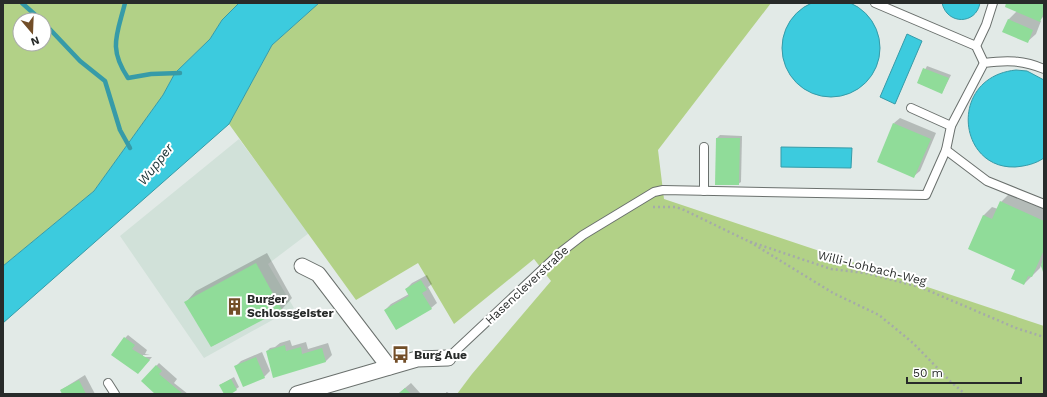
<svg xmlns="http://www.w3.org/2000/svg" width="1047" height="397" viewBox="0 0 1047 397" font-family="'Work Sans',sans-serif">
<rect width="100%" height="100%" fill="#e2eae7"/>
<polygon fill="#d1e1d9" points="239,139 309,233 268,264 294,308 204,358 120,236"/>
<g fill="#b2d187" fill-rule="evenodd">
<path d="M 3,3 L 239,3 L 222,20 L 210,39 L 175,73 L 163,95 L 94,191 L 3,266 ZM 20,20 L 44,20 L 44,44 L 20,44 Z"/>
<polygon points="319,3 771,3 658,150 664,199 1044,326 1044,394 457,394 472,374 551,281 534,259 454,324 418,263 356,300 229,124 272,45"/>
</g>
<g fill="#3ccbde" stroke="#369ba8">
<circle cx="831" cy="48" r="49"/>
<polygon points="239,3 319,3 272,45 229,124 3,323 3,266 94,191 163,95 175,73 210,39 222,20"/>
<path d="M 942,3 L 980,3 C 976,25 947,25 942,3 Z"/>
<polygon points="907,34 922,41 895,104 880,97"/>
<path d="M 1016,70 L 1027,71 L 1044,80 L 1044,158 C 1035,164 1026,166 1015,167 C 957,169 948,77 1016,70 Z"/>
<polygon points="781,147 852,148 851,168 781,167"/>
</g>
<g fill="#0003">
<polygon points="1008,3 1044,3 1044,16 1039,21 1041,21 1036,34 1027,42 1008,20 1017,11"/>
<polygon points="927,66 951,75 942,93 918,83"/>
<polygon points="900,118 936,133 920,171 914,176 894,123"/>
<polygon points="720,135 742,136 741,182 738,184 717,138"/>
<polygon points="1010,193 1044,209 1044,273 1042,263 1040,268 1024,284 1016,269 969,248 984,215 992,207 998,209 1001,202"/>
<polygon points="267,253 292,298 282,309 212,346 186,302 196,291"/>
<polygon points="427,275 432,284 428,287 437,303 431,308 385,310 391,304 409,294 406,289 412,283"/>
<polygon points="128,335 147,350 145,354 150,355 143,355 143,357 152,357 138,373 125,338"/>
<polygon points="290,340 292,346 306,342 308,349 328,343 332,355 326,361 274,376 267,351 270,348 275,347 280,343"/>
<polygon points="262,352 270,371 264,377 235,367 241,361"/>
<polygon points="159,363 177,379 174,383 188,394 156,394 142,381"/>
<polygon points="85,375 95,394 63,394 61,390 64,388"/>
<polygon points="234,377 239,387 229,394 225,394 220,385"/>
<polygon points="411,383 421,394 398,394 399,393"/>
</g>
<g fill="none" stroke-linecap="round" stroke-linejoin="round">
<g stroke="#369ba8" stroke-width="4.5">
<polyline points="22,3 41,20"/>
<path d="M 125,3 C 117,35 108,48 128,78 L 151,74 L 180,73"/>
<polyline points="44,23 80,61 105,81 120,130 130,148"/>
</g>
</g>
<g fill="#90dc99">
<polygon points="1006,3 1044,3 1044,12 1040,22 1005,7"/>
<polygon points="1008,19 1033,30 1028,43 1002,32"/>
<polygon points="923,68 949,78 942,94 917,83"/>
<polygon points="893,123 931,139 914,178 877,162"/>
<polygon points="716,138 740,138 739,185 715,185"/>
<polygon points="1000,201 1044,221 1044,250 1032,277 1028,276 1024,285 1011,279 1015,270 968,249 983,215 992,219"/>
<polygon points="1044,253 1044,275 1041,266"/>
<polygon points="256,263 282,310 211,347 184,302"/>
<polygon points="421,280 427,290 422,293 432,309 396,330 384,310 409,296 405,289"/>
<polygon points="124,337 135,345 132,349 150,360 138,374 111,355"/>
<polygon points="285,345 286,351 301,347 302,354 322,348 326,362 273,378 266,351"/>
<polygon points="256,357 265,378 243,387 234,366"/>
<polygon points="156,365 162,371 159,374 183,394 155,394 141,381"/>
<polygon points="231,379 237,390 231,394 224,394 219,385"/>
<polygon points="79,380 86,394 62,394 60,390"/>
<polygon points="405,388 411,394 398,394"/>
</g>
<g fill="none" stroke-linecap="round" stroke-linejoin="round">
<defs>
<g id="lane">
<polyline points="875,3 976,46 984,63"/>
<polyline points="976,46 986,25 993,3"/>
<polyline points="911,108 951,126"/>
<polyline points="946,150 987,181 1044,204"/>
<polyline points="704,191 704,147"/>
<path d="M 448,358 L 561,252 L 583,235 L 654,192 L 663,190 L 926,195 L 946,150 L 951,126 L 984,63 C 1007,60 1023,60 1044,69"/>
<polyline points="108,383 115,394"/>
</g>
<g id="street">
<polyline points="302,266 318,274 389,367"/>
<polyline points="297,394 417,359 448,358"/>
</g>
</defs>
<use href="#lane" stroke="#6a706d" stroke-width="10"/>
<use href="#street" stroke="#6a706d" stroke-width="17"/>
<g stroke="#a5aba9" stroke-width="2.5" stroke-dasharray="2 3" stroke-linecap="butt">
<polyline points="653,207 675,207 682,209 748,241 831,269 865,273 920,287 1016,328 1044,337"/>
<polyline points="750,242 833,293 879,315 913,343 951,382 965,394"/>
<polyline points="446,393 448,394"/>
</g>
<use href="#lane" stroke="#fff" stroke-width="8"/>
<use href="#street" stroke="#fff" stroke-width="15"/>
</g>
<defs>
<symbol id="building-bare" viewBox="-9 -9 18 18"><path d="M-4-6H4V6H1V3H-1V6H-4ZM-2.5-4.3h1.7v1.8h-1.7ZM.8-4.3h1.7v1.8H.8ZM-2.5-1h1.7V.8h-1.7ZM.8-1h1.7V.8H.8Z" fill="#724e28" stroke="#fff" stroke-width="2.5" paint-order="stroke"/></symbol>
<symbol id="bus-bare" viewBox="-9 -9 18 18"><path d="M-5-6H5V4H4V6H2V4H-2V6H-4V4H-5ZM-3.5-4V0h7V-4ZM-3.5 1.2v1.5H-2V1.2ZM2 1.2v1.5H3.5V1.2Z" fill="#724e28" stroke="#fff" stroke-width="2.5" paint-order="stroke"/></symbol>
</defs>
<g fill-rule="evenodd">
<use href="#building-bare" x="222" y="294" width="25" height="25"/>
<use href="#bus-bare" x="388" y="342" width="25" height="25"/>
</g>
<g text-anchor="middle" stroke-width="4" stroke-linejoin="round" paint-order="stroke">
<g font-size="12" fill="#282b2a" stroke="#fff">
<text transform="translate(872 268) rotate(14)" y="4">Willi-Lohbach-Weg</text>
<text transform="translate(527 285) rotate(-43)" y="4">Hasencleverstraße</text>
</g>
<g font-size="12" font-weight="bold" fill="#282b2a" stroke="#fff" text-anchor="start">
<text x="247" y="303">Burger<tspan x="247" dy="14">Schlossgeister</tspan></text>
<text x="414" y="359">Burg Aue</text>
</g>
<g font-size="13" font-style="italic" fill="#162e31" stroke="#fff">
<text transform="translate(155 164) rotate(-52)" y="5">Wupper</text>
</g>
</g>
<rect width="1047" height="397" fill="none" stroke="#282b2a" stroke-width="8"/>
<g transform="translate(32 32) rotate(161)"><circle r="19" fill="#ffffff" stroke="#a9aaaa"/>
<path d="M0-3L7 15L0 10L-7 15Z" fill="#724e28"/>
<text y="-6" font-size="11" font-weight="bold" text-anchor="middle" fill="#282b2a">N</text>
</g>
<path d="M907 377v6h114v-6" fill="none" stroke="#282b2a" stroke-width="2"/>
<text x="913" y="377" font-size="12" fill="#282b2a" stroke="#ffffff" stroke-width="3" paint-order="stroke">50 m</text>
</svg>
